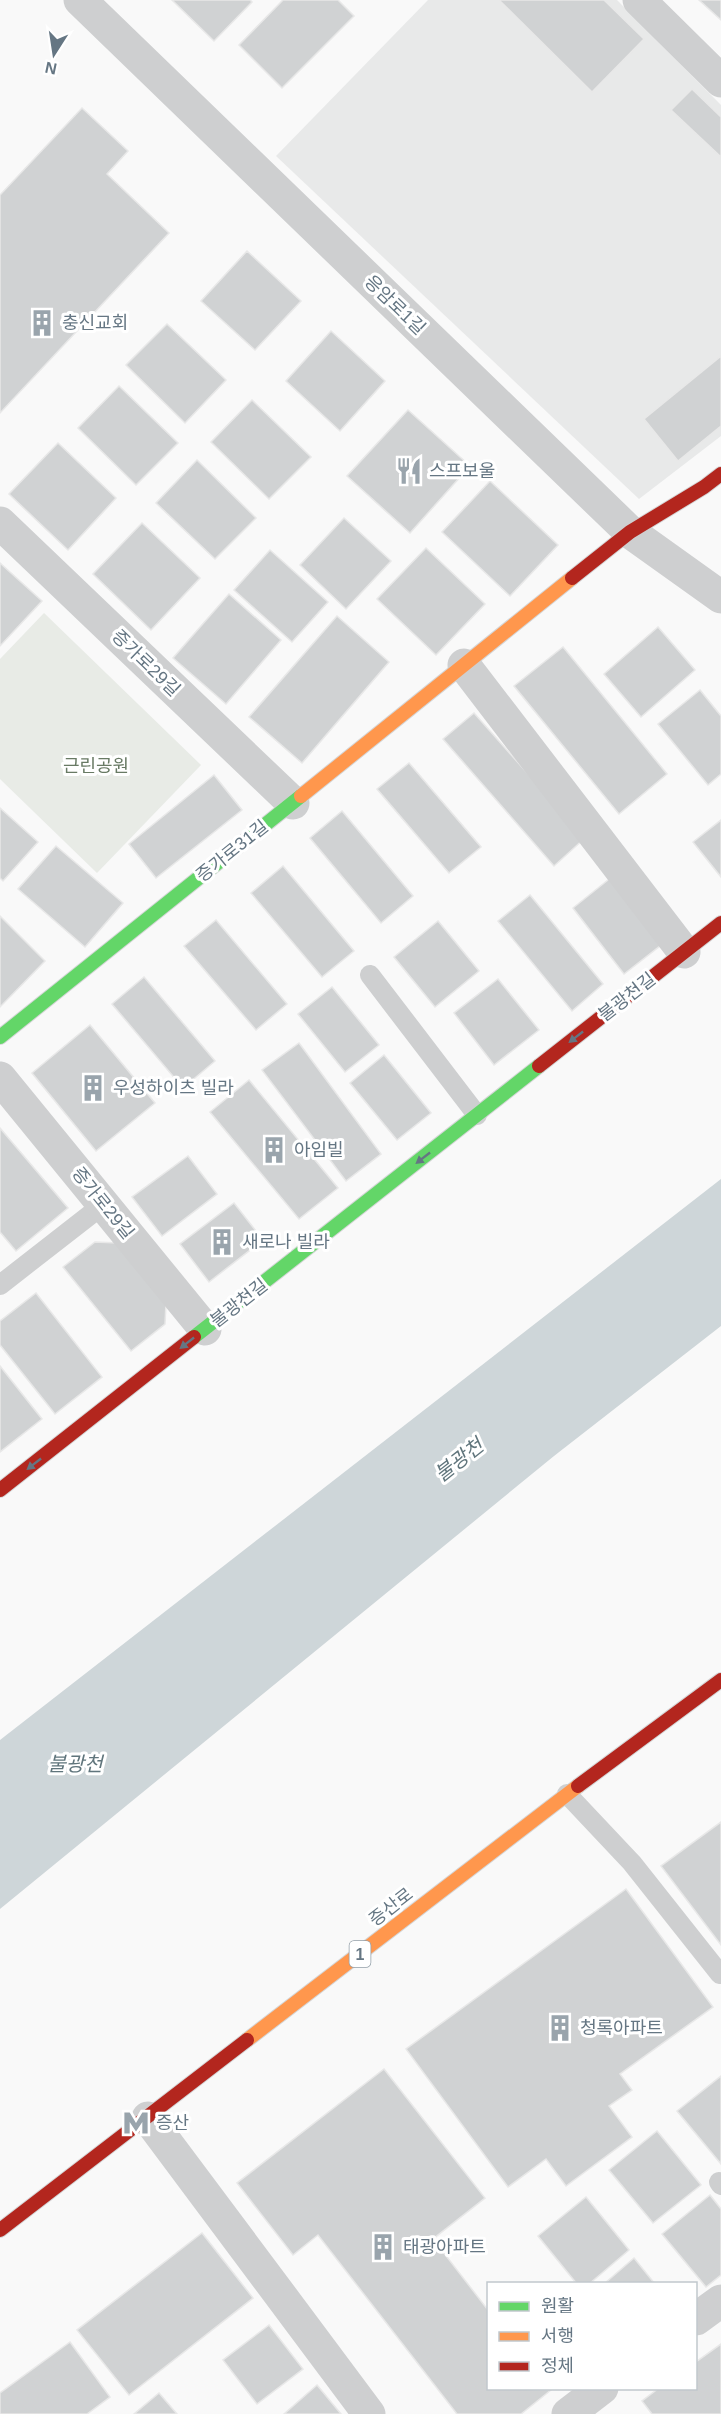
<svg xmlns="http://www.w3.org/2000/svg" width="721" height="2414" viewBox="0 0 721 2414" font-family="Arial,'Noto Sans KR',sans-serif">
<rect width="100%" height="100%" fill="#f9f9f9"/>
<polygon fill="#e8e9e9" points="428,0 617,0 721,105 721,436 639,499 276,156"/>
<polygon fill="#e8ebe6" points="44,613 201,765 97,873 0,779 0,659"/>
<polygon fill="#ced6d9" points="721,1179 721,1326 554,1456 0,1909 0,1740"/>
<g fill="#d0d2d3" stroke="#e8e8e8" stroke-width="1.5">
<polygon points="172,0 250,0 252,2 214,41"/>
<polygon points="283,0 338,0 354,16 282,88 239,45"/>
<polygon points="499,0 604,0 644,39 592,92"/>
<polygon points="699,0 721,0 721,20"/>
<polygon points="692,89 721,117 721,157 671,110"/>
<polygon points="82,108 128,151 107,174 169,233 0,413 0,195"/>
<polygon points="247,251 301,301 255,350 201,301"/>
<polygon points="167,324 226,380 185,423 126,365"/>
<polygon points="331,331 385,381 340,431 286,381"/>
<polygon points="721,356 721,426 678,461 644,419"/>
<polygon points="119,386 178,443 136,485 78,428"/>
<polygon points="252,400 311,457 269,499 211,442"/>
<polygon points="408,410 470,466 410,533 347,476"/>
<polygon points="58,443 116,498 68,550 9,494"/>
<polygon points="197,460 256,518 215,559 156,503"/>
<polygon points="490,481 558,545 510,596 442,532"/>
<polygon points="344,518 391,561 346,609 300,565"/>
<polygon points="142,523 200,578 151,630 93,574"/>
<polygon points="426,548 485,604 436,655 377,599"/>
<polygon points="270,550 328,602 292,642 234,590"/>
<polygon points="0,563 42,601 0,646"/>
<polygon points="229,594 281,640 226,704 173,658"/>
<polygon points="337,616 389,662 302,763 249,717"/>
<polygon points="658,627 695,670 641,717 604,674"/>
<polygon points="563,647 667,774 619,814 514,686"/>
<polygon points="700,690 721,716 721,774 708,785 658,724"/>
<polygon points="474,713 585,838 554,866 443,739"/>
<polygon points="409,763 481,847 449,873 377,789"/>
<polygon points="214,775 242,810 156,878 129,844"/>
<polygon points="0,808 38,842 3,881 0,878"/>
<polygon points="342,811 413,896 381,923 310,838"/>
<polygon points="721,820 721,877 693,842"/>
<polygon points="56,846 123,903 85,947 18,889"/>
<polygon points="283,866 354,951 322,977 251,893"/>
<polygon points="613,876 665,942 624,974 573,908"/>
<polygon points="530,895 603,984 572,1011 498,921"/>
<polygon points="0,916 45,961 0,1007"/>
<polygon points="216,920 287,1004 256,1030 184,946"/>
<polygon points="438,921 479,971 435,1007 394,957"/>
<polygon points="144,977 215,1061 183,1088 112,1004"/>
<polygon points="498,979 539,1030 494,1065 454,1013"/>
<polygon points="332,987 379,1045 345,1072 298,1014"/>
<polygon points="90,1025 155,1103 96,1151 32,1073"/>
<polygon points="299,1043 381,1154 346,1181 262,1070"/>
<polygon points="384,1055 431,1113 397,1140 350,1083"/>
<polygon points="249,1080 338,1188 299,1219 210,1112"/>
<polygon points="0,1128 68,1208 16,1251 0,1232"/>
<polygon points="188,1156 217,1194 162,1236 132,1197"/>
<polygon points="234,1203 263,1240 209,1282 180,1244"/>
<polygon points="95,1242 118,1243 166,1303 165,1324 131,1351 63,1267"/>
<polygon points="36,1293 102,1377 55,1414 0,1345 0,1321"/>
<polygon points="0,1366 42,1419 0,1452"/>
<polygon points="721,1822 721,1945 661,1866"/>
<polygon points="626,1889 713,2007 620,2074 632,2090 609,2106 632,2137 566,2186 546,2159 508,2187 406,2049"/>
<polygon points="384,2069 485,2198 433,2239 488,2310 488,2388 551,2390 521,2414 457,2414 318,2235 293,2255 237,2183"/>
<polygon points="721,2076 721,2164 677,2111"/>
<polygon points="657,2131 701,2185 653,2223 609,2170"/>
<polygon points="710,2195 721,2209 721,2275 706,2287 662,2234"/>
<polygon points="586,2197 629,2250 589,2284 577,2284 538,2236"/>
<polygon points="202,2233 253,2298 129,2395 77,2330"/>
<polygon points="634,2258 655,2284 604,2284"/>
<polygon points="269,2325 303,2369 257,2404 223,2360"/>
<polygon points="70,2342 110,2397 87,2414 0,2414 0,2393"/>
<polygon points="721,2344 721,2414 652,2414 642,2401 659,2388 696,2388 696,2362"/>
<polygon points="317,2385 341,2414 284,2414"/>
<polygon points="159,2393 177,2414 134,2414"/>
</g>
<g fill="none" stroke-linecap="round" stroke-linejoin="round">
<defs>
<g id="fast">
<polyline points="0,1037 301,796"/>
<polyline points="194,1337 539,1066"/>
</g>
<g id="slow">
<polyline points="301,796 572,578"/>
<polyline points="247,2040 578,1786"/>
</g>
<g id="jam">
<polyline points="572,578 630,532 704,487 721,474"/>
<polyline points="539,1066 721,923"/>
<polyline points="0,1490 194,1337"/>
<polyline points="578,1786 721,1680"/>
<polyline points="0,2230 247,2040"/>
</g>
</defs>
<use href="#fast" stroke="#d5d6d7" stroke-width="16"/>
<use href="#slow" stroke="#d5d6d7" stroke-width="16"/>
<use href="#jam" stroke="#d5d6d7" stroke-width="16"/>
<g stroke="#cecfd0" stroke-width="20">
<polyline points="370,975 477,1115"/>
<polyline points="0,1285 104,1204"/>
<polyline points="567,1794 632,1863 720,1974"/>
<polyline points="719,2182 721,2185"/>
</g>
<g stroke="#cecfd0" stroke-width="33">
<polyline points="80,0 630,532 721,597"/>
<polyline points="639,0 721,81"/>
<polyline points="0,523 293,803"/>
<polyline points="464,665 684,952"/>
<polyline points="0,1078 205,1329"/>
<polyline points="148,2118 369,2414"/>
<polyline points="696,2319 721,2301"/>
<polyline points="568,2414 602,2388"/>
</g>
<use href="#fast" stroke="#63d668" stroke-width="14"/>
<use href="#slow" stroke="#ff974d" stroke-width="14"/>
<use href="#jam" stroke="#b3261e" stroke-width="14"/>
</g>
<defs><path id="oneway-solid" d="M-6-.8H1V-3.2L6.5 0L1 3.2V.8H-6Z" transform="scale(1.5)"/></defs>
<g fill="#657683">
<use href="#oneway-solid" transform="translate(576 1037) rotate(142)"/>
<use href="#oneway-solid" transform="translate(423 1158) rotate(142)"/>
<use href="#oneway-solid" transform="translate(187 1343) rotate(142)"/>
<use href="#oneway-solid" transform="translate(34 1464) rotate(142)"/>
</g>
<defs>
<symbol id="building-bare" viewBox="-9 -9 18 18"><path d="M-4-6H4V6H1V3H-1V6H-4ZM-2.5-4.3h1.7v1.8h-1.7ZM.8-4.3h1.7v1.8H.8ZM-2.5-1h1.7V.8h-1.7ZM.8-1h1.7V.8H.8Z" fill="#99a4ac" stroke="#fff" stroke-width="2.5" paint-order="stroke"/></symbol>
<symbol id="restaurant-bare" viewBox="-9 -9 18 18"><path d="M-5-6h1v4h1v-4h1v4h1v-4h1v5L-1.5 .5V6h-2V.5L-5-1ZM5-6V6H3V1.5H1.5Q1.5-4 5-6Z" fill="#99a4ac" stroke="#fff" stroke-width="2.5" paint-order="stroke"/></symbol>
<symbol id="metro-bare" viewBox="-9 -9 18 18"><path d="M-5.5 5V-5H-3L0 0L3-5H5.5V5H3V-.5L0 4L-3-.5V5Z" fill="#99a4ac" stroke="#fff" stroke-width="2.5" paint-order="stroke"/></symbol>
</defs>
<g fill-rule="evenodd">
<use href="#building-bare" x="23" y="304" width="38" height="38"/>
<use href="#restaurant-bare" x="390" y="452" width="38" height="38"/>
<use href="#building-bare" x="74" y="1069" width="38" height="38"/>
<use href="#building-bare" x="255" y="1131" width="38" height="38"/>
<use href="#building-bare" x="203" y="1223" width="38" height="38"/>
<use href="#building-bare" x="541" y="2009" width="38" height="38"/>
<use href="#metro-bare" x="117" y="2104" width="38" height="38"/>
<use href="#building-bare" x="364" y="2228" width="38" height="38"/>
</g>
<g text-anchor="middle" stroke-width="6" stroke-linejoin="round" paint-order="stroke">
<rect fill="#fff" stroke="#939fa8" stroke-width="1.5" x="349.5" y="1941" width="21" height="26" rx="4.5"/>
<g font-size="16" font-weight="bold" fill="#657683">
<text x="360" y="1960">1</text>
</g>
<g font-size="18" fill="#657683" stroke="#fff">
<text transform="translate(395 305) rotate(44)" y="6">응암로1길</text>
<text transform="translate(146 663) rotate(44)" y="6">증가로29길</text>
<text transform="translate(232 851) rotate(-39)" y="6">증가로31길</text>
<text transform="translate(627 997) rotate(-38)" y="6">불광천길</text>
<text transform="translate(103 1203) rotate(51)" y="6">증가로29길</text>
<text transform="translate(239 1303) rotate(-38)" y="6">불광천길</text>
<text transform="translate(391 1907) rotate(-38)" y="6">증산로</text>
</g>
<g font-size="18" fill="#657683" stroke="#fff" text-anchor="start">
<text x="62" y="329">충신교회</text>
<text x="429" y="477">스프보울</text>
<text x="113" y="1094">우성하이츠 빌라</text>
<text x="294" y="1156">아임빌</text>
<text x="242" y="1248">새로나 빌라</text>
<text x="580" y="2034">청록아파트</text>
<text x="156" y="2129">증산</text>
<text x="403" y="2253">태광아파트</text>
</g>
<g font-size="18" fill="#687a64" stroke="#fff">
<text x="96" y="772">근린공원</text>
</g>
<g font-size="20" font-style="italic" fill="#60757c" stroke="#fff">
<text transform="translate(459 1460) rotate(-38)" y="7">불광천</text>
<text x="75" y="1771">불광천</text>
</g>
</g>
<rect x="487" y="2282" width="210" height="108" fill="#ffffff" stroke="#c1c8cd" stroke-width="1.5"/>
<rect x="499" y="2302" width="30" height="9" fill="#63d668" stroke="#c1c8cd" stroke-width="1.5"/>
<text x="541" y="2312" font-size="18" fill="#657683">원활</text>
<rect x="499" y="2332" width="30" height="9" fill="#ff974d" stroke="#c1c8cd" stroke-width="1.5"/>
<text x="541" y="2342" font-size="18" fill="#657683">서행</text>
<rect x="499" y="2362" width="30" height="9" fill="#b3261e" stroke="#c1c8cd" stroke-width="1.5"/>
<text x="541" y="2372" font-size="18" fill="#657683">정체</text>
<g transform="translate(54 54) rotate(192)" stroke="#ffffff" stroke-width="4.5" paint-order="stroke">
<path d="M0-4.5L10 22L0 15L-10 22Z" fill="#657683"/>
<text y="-9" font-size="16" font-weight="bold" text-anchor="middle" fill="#657683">N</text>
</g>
</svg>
